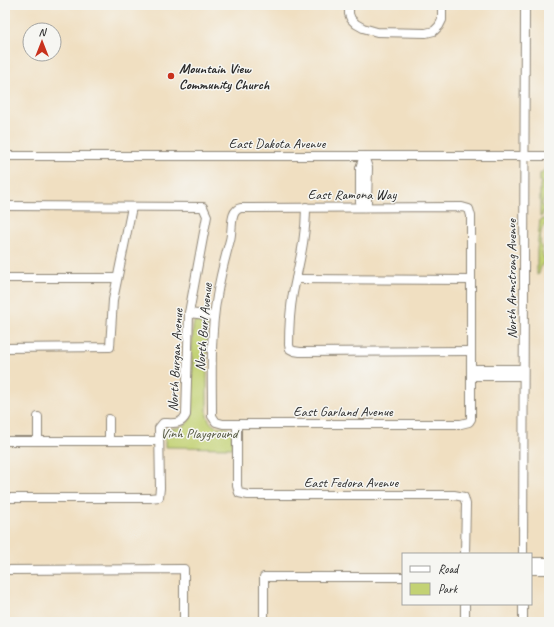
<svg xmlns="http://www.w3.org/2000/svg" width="554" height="627" viewBox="0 0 554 627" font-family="Caveat,sans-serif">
<rect width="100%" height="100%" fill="#f6f6f2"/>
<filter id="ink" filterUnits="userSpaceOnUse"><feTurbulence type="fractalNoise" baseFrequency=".025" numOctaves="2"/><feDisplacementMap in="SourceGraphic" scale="8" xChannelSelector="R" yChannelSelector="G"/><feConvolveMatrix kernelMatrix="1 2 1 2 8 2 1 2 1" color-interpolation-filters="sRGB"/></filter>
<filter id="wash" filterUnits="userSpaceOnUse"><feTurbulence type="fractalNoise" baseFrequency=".012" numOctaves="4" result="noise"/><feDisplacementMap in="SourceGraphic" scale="16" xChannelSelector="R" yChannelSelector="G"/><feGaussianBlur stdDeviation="0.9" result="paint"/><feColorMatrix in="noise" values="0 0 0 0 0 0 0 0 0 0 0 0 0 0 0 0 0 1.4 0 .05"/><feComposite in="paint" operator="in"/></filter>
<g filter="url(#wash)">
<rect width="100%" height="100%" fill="#f0dfc1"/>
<g fill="#c3d274" stroke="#777e50">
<polygon points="545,169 549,169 549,171 546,173 548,178 546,182 547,190 547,194 543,201 542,204 544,209 542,216 540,217 540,184 541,184 541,182 540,182 540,174"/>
<path d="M 549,218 L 549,223 L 547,223 C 536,230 541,251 545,261 L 541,266 L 539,274 L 537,275 L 537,251 L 540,220 Z"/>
<path d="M 201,320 L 206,322 L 208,327 L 207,346 L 207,416 C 214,433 221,423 231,430 L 232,434 L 232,448 L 165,447 L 165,432 L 167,429 C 179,427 184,429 191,418 L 192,346 L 193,327 L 194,322 Z"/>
</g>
</g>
<g filter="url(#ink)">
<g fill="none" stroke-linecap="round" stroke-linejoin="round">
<defs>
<g id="minor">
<polyline points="349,5 349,14 351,19 356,24 363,28 377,32 426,33 434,31 439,26 442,20 442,5"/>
<polyline points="5,156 549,156"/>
<polygon points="364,156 368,168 367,202 364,207 360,202 360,168"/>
<path d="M 5,206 L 203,207 L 207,216 L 189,313 L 186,415 C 181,425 174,423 163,423 L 159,428 L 160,488 L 159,497 L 150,498 L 5,498"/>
<path d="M 306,207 C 306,238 299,263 293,293 C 290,310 289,327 289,345 L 290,349 L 294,351 L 300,352 L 471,351"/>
<path d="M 462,207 L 469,209 L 471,216 L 471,419 L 469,422 L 461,424 L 223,424 L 216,422 L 212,416 C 212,376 210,336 217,296 C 220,277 225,258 230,240 C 233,230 229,210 241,208 Z"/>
<polyline points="5,278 117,278"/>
<polyline points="296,279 471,280"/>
<polyline points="189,313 214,316"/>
<polyline points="5,348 110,347 113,300 132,207"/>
<polyline points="471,369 523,369"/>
<polyline points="471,376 523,376"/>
<polyline points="237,424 237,486 239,493 248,495 454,495 464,497 466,504 465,554"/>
<polyline points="5,441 159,441"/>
<polyline points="38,441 38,417"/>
<polyline points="109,441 109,419"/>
<polyline points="523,554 525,5"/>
<polyline points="531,562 549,562"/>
<polyline points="5,570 184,569 184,622"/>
<polyline points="531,570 549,570"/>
<polyline points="264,622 264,577 403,577"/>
<polyline points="465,622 465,604"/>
<polyline points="523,622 523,604"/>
</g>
</defs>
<use href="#minor" stroke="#8e8576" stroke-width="10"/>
<use href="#minor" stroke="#fff" stroke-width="8"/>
</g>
</g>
<circle fill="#c8321e" stroke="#f6f6f2" stroke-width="1.5" cx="171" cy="76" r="4"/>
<g text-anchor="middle" stroke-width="3" stroke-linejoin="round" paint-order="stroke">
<g font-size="14" font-weight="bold" fill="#2b2b2b" stroke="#f6f6f2" text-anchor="start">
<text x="179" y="73">Mountain View<tspan x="179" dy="16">Community Church</tspan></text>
</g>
<g font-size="14" fill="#2b2b2b" stroke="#f6f6f2">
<text x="277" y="148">East Dakota Avenue</text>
<text x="352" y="199">East Ramona Way</text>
<text transform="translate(511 279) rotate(-90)" y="5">North Armstrong Avenue</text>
<text transform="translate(203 327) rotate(-85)" y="5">North Burl Avenue</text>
<text transform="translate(175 360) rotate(-87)" y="5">North Burgan Avenue</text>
<text x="343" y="416">East Garland Avenue</text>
<text x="351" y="487">East Fedora Avenue</text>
</g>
<g font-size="14" fill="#51553d" stroke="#f6f6f2">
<text x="199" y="438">Vinh Playground</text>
</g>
</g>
<rect width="554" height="627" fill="none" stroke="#f6f6f2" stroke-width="20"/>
<rect x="402" y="553" width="130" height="52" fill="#f6f6f2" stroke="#a5a5a2"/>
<rect x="410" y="566" width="20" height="6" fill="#ffffff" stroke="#a5a5a2"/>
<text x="438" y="573" font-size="12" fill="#2b2b2b">Road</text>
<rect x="410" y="583" width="20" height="12" fill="#c3d274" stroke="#a5a5a2"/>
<text x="438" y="593" font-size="12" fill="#2b2b2b">Park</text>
<g transform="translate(42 42)"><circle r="19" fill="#f6f6f2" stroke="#a5a5a2"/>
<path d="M0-3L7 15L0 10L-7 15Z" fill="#c8321e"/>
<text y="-6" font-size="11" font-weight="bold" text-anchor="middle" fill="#2b2b2b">N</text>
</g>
</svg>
